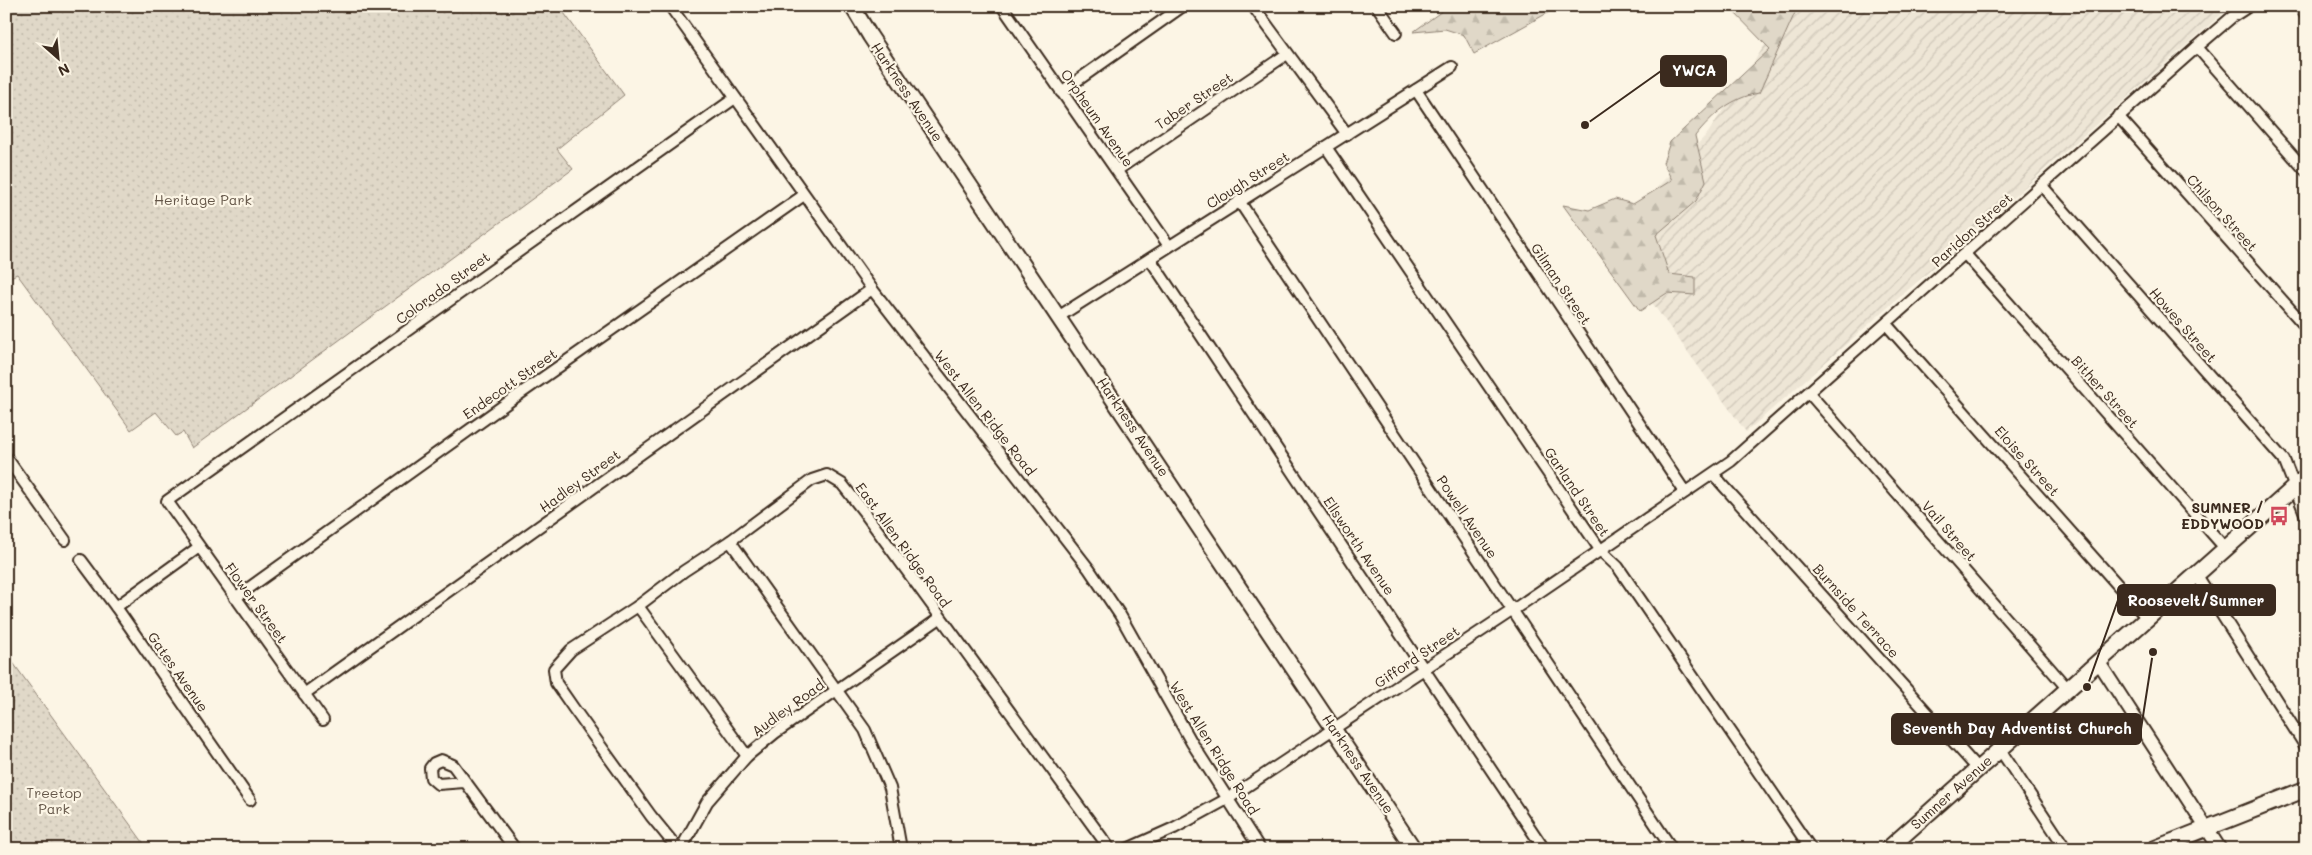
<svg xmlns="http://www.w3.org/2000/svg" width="2312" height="855" viewBox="0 0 2312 855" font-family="Mali,sans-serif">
<defs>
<pattern id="industrial-furrows" width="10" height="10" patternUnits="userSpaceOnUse" patternTransform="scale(1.25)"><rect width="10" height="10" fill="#eee6d6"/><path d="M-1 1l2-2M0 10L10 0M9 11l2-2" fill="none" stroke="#cdc5b7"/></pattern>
<pattern id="forest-firs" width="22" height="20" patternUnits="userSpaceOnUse" patternTransform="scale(1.25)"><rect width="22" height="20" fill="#e0d8c8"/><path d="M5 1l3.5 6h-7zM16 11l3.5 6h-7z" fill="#c1baab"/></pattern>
<pattern id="park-dots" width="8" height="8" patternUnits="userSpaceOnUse" patternTransform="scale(1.25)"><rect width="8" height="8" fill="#e0d8c8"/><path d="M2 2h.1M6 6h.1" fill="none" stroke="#c1baab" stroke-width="1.8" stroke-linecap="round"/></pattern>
</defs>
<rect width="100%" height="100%" fill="#fcf5e5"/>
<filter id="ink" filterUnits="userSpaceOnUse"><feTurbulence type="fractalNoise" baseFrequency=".02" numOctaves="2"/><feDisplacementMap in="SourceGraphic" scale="10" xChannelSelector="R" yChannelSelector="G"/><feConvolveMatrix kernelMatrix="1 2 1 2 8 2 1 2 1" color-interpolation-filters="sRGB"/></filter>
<g filter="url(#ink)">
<polygon fill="url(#industrial-furrows)" points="1790,6 2231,6 1746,432 1607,241 1708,133"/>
<g fill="url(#forest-firs)" stroke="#8e8173">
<polygon points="1449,6 1560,6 1474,54 1464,35 1445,29 1413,32"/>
<path d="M 1728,6 L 1798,6 L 1759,93 C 1731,98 1713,114 1695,136 L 1706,181 L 1696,201 L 1656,235 L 1669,274 L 1695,277 L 1695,295 L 1667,293 L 1640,311 L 1563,205 L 1589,210 L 1615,199 L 1633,204 L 1672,180 L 1663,163 L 1670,142 L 1770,49 Z"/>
</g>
<g fill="url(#park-dots)" stroke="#8e8173">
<polygon points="6,6 559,6 624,95 557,149 573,169 192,448 183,432 176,436 156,412 131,430 17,274 6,279"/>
<polygon points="6,653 148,849 6,849"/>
</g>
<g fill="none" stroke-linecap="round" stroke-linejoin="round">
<defs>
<g id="minor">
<polyline points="670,6 872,289 1089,569 1120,615 1192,743 1260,849"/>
<polyline points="1002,6 1169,246"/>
<polyline points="1253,6 1347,134"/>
<polyline points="1377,6 1396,33"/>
<polyline points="2300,6 2306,16"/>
<polyline points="2197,47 2306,171"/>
<polyline points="1416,90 1685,492"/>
<polyline points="1061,92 1183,6"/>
<polyline points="2118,116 2306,327"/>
<polyline points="1326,147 1601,551 1618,567 1811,849"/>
<polyline points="1117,170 1287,54"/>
<polyline points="2042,186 2284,460 2306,516"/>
<polyline points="1239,201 1672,849"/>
<polyline points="1965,254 2225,548"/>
<polyline points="1150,259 1544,849"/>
<polyline points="1058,317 1452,67"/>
<polyline points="1886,324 2147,618"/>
<polyline points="1809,393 2067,688"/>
<polyline points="6,457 65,540"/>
<polyline points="1713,474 1977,768"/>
<polyline points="730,541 865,730 890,788 901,849"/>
<polyline points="81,560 116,607 250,800"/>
<polyline points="2196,574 2306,747"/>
<polyline points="235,598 514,398 804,195"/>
<polyline points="638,606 747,756"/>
<polyline points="116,607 199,547"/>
<polyline points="304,694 872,289"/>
<polyline points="323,720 167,501 735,98"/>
<polyline points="1999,748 2066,849"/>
<polyline points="464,782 438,784 431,778 430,768 434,763 441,760 453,765 515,849"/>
<polyline points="678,849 651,816 574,709 556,683 554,669 571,650 638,606 684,571 730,541 812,480 827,475 842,484 864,512 1110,849"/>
<polyline points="681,849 707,802 747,756 775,733 940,618"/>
<polyline points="1127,849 1174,828 1229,798 1513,610 1731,461 2197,47 2232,17 2249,6"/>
</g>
<polyline id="tertiary" points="2098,661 2220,849"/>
<polyline id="secondary" points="852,6 870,36 1414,849"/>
<g id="primary">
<path id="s1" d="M 1888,849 L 2306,477"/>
<polyline points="2154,849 2306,789"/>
</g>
</defs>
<use href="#minor" stroke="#3b2a1e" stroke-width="14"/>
<use href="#tertiary" stroke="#3b2a1e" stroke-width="16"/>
<use href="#secondary" stroke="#3b2a1e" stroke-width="18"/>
<use href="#primary" stroke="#3b2a1e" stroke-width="19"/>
<use href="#minor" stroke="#fcf5e5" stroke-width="10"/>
<use href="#tertiary" stroke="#fcf5e5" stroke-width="12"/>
<use href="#secondary" stroke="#fcf5e5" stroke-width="14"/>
<use href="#primary" stroke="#fcf5e5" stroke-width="15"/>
</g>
</g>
<defs>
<symbol id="bus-bare" viewBox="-9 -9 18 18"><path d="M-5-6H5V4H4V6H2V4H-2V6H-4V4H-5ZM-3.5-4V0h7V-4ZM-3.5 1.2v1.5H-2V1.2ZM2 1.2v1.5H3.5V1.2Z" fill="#d1495b" stroke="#fcf5e5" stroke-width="2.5" paint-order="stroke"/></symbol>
</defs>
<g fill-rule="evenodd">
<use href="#bus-bare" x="2265" y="502" width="28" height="28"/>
</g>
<g text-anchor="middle" stroke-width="4.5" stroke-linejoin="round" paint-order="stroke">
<g font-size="14" fill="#3b2a1e" stroke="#fcf5e5">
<text transform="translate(907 92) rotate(56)" y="5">Harkness Avenue</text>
<text transform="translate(1194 101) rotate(-34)" y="5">Taber Street</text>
<text transform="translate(1097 118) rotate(55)" y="5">Orpheum Avenue</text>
<text transform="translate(1248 180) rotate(-32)" y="5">Clough Street</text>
<text transform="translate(2222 213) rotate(48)" y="5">Chilson Street</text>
<text transform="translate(1972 230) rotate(-42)" y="5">Paridon Street</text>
<text transform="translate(1561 284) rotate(56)" y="5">Gilman Street</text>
<text transform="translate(443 288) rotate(-36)" y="5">Colorado Street</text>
<text transform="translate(2183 325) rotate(49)" y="5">Howes Street</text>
<text transform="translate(510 384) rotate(-35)" y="5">Endecott Street</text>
<text transform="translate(2105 392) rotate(48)" y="5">Bither Street</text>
<text transform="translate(985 413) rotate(52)" y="5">West Allen Ridge Road</text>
<text transform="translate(1133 427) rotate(56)" y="5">Harkness Avenue</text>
<text transform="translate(2027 461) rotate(48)" y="5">Eloise Street</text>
<text transform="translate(580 481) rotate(-36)" y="5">Hadley Street</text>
<text transform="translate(1577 492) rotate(56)" y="5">Garland Street</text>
<text transform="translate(1467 517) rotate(56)" y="5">Powell Avenue</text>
<text transform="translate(1949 531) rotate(49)" y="5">Vail Street</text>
<text transform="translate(903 545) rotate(54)" y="5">East Allen Ridge Road</text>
<text transform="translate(1359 546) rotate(56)" y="5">Ellsworth Avenue</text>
<text transform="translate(256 603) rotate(54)" y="5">Flower Street</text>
<text transform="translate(1856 611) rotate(48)" y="5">Burnside Terrace</text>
<text transform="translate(1417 657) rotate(-34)" y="5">Gifford Street</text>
<text transform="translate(178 672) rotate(55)" y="5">Gates Avenue</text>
<text transform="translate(788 708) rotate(-36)" y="5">Audley Road</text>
<text transform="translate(1214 748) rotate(58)" y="5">West Allen Ridge Road</text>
<text transform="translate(1358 764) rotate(56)" y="5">Harkness Avenue</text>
<text dy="5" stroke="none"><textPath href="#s1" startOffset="85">Sumner Avenue</textPath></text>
</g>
<g font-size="14" fill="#645648" stroke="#fcf5e5">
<text x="203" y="205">Heritage Park</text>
<text x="54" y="798">Treetop<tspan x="54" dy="16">Park</tspan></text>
</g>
<g font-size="14" font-weight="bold" fill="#3b2a1e" stroke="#fcf5e5" text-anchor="end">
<text x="2264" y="513">SUMNER /<tspan x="2264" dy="16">EDDYWOOD</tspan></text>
</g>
</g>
<path fill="none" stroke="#3b2a1e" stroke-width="2" d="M1585 125L1661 71M2087 687L2118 600M2153 652L2141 729"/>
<g fill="#3b2a1e" stroke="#fcf5e5" stroke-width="2">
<circle cx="1585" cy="125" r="5"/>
<circle cx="2087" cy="687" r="5"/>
<circle cx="2153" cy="652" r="5"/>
</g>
<g fill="#3b2a1e" stroke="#3b2a1e" stroke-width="2">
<rect x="1661" y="56" width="65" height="30" rx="5"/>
<rect x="2118" y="585" width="157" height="30" rx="5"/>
<rect x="1892" y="714" width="249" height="30" rx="5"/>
</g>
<g font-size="15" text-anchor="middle" font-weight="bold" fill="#fff">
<text x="1694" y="76">YWCA</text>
<text x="2196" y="606">Roosevelt/Sumner</text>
<text x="2017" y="734">Seventh Day Adventist Church</text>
</g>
<rect width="2312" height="855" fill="none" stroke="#fcf5e5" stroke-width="25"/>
<rect x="12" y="12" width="2287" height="830" fill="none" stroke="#3b2a1e" stroke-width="2" filter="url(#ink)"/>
<g transform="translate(58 58) rotate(153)" stroke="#fcf5e5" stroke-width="4" paint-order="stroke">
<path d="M0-4L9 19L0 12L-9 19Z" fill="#3b2a1e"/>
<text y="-8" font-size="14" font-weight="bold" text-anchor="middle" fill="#3b2a1e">N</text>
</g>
</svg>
